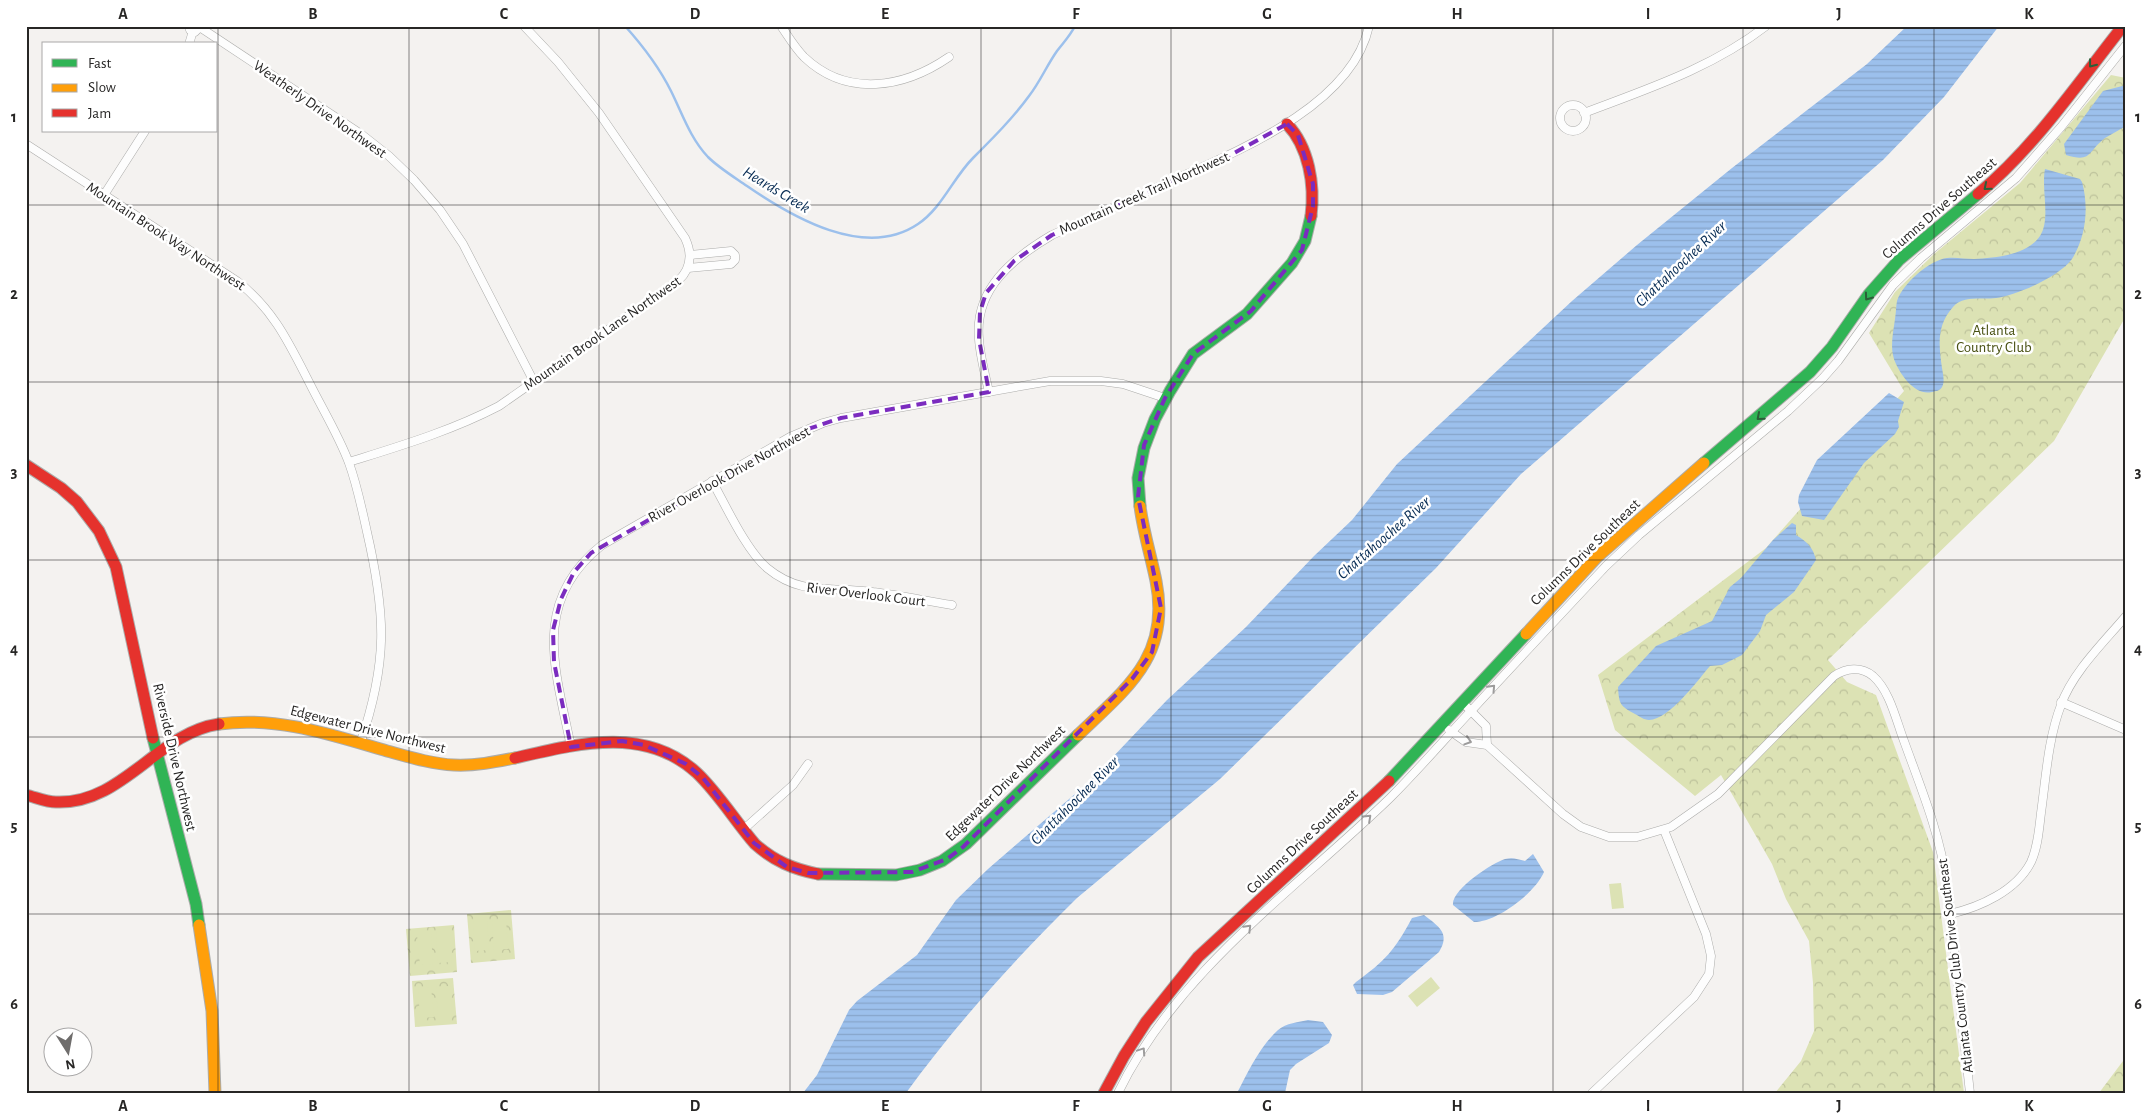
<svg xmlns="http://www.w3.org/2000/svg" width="2152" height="1119" viewBox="0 0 2152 1119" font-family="'Alegreya Sans',sans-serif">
<defs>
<pattern id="park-crowns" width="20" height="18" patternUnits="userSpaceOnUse" patternTransform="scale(1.25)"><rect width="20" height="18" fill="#dce2b4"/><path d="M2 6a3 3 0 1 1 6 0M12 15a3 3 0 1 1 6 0" fill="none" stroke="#bdc29b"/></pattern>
<pattern id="water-rules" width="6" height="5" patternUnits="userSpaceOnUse" patternTransform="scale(1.25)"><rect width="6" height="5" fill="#9cc0ec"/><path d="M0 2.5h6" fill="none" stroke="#86a5ca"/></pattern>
</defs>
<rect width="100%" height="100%" fill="#f4f2f0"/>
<g fill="url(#park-crowns)">
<polygon points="2111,75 2126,78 2126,316 2054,441 1828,660 1847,682 1876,695 1933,852 1964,1093 1775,1093 1801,1061 1814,1031 1813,983 1809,941 1786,899 1772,864 1721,775 1695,796 1615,730 1598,675 1766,548 1904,391 1869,333 1895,292 1934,254 2020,183"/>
<polygon points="511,910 515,959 471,963 467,914"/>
<polygon points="454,925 457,972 410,976 406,929"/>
<polygon points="453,978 457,1024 415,1027 412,981"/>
<polygon points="2126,1057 2126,1093 2099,1093"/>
</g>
<g fill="#dce2b4">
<polygon points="1621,883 1624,908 1612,909 1609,884"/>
<polygon points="506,919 508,949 494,950 492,920"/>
<polygon points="487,921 489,950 475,951 473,922"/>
<polygon points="450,932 452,962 438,963 436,933"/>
<polygon points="431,934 433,964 420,965 417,935"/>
<polygon points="1431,977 1440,988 1417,1007 1408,996"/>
<polygon points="450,986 452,1016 438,1017 436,987"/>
<polygon points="431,987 434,1017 420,1018 418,988"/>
</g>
<g fill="url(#water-rules)">
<path d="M 1907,26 L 1999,26 L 1944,97 L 1883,160 L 1521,474 L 1436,568 L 1220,779 L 1077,898 C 1015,959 957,1023 906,1093 L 803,1093 L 817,1075 L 849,1010 L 857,1001 L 917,955 L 956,900 L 988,869 L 1090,781 L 1167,700 L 1246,627 L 1314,556 L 1352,520 L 1397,464 L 1572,301 L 1637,245 L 1732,168 L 1867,64 Z"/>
<path d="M 2126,85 L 2126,126 C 2119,130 2112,134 2105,138 C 2087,152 2092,163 2066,155 L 2064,144 L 2103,91 Z"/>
<path d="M 2045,169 L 2080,179 L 2082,182 C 2089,207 2086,237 2072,259 C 2060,276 2016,296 1996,298 C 1982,300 1963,295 1953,307 C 1936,326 1939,346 1942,368 C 1943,374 1945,382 1942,387 C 1940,391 1936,391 1932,392 C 1916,396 1902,377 1896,364 C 1889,350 1893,334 1895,319 C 1896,313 1896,306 1897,301 C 1903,283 1930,260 1947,258 C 1956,257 1965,259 1974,259 C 1995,258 2027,255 2040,236 C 2051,219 2041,190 2045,169 Z"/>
<polygon points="1889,393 1904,402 1898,421 1899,427 1895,434 1864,463 1824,520 1802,516 1798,502 1799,495 1817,460"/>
<path d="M 1792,523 L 1796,525 L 1796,535 C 1807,542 1813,547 1816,560 L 1794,592 L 1766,615 L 1760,631 L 1742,655 L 1722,665 L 1710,666 C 1697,681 1670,719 1649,720 C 1644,720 1639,716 1635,714 C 1620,706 1619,704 1618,687 L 1656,646 L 1712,621 L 1730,587 L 1741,578 L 1773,540 Z"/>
<path d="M 1533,854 L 1544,872 C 1535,893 1497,922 1474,922 L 1453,905 C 1451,890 1492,863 1505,859 C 1513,857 1517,859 1525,861 Z"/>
<path d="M 1424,915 C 1438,926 1451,933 1439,952 L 1392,992 L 1383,995 L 1357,994 L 1353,985 L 1356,982 C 1385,961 1395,950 1412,918 Z"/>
<path d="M 1308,1020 L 1323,1022 L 1332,1035 L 1329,1043 L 1296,1064 L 1290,1070 L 1285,1093 L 1237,1093 C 1248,1072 1260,1046 1278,1030 C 1286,1023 1299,1022 1308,1020 Z"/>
</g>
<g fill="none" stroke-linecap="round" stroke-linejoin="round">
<path stroke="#9cc0ec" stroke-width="2.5" d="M 625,26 C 643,46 659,67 671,91 C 682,113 690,138 708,157 C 719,168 734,177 747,186 C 792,217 865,260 918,224 C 942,208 953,178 973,158 C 993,138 1013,118 1029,96 C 1040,82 1047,65 1057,51 C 1063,43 1070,36 1075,26"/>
<defs>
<g id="street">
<polyline points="189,26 190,30 195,32 201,26"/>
<path d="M 781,26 C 788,36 795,48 804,57 C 847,98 904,88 949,57"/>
<polyline points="201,28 361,134 389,156 414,180 440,210 463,244 534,382"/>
<polyline points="189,44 193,31"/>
<circle cx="1573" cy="118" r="13"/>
<path d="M 1584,113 C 1647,89 1712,68 1766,26"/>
<path d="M 26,144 L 237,281 C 274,310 289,343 310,384 C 323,410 339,436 349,463 C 357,485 362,509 367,532 C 386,615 388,662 360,744"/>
<polyline points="104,195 145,131"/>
<polyline points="688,268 731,264 735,260 735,255 731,251 690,255"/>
<path d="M 989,392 C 985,374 980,356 979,339 C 974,289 1013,258 1052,235 C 1091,217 1130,200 1169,182 C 1236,152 1352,106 1369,26"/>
<path d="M 349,462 C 400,446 451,431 499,406 L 678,281 C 691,269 693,255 685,238 L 599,113 L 558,62 L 524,26"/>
<path d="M 712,481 C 726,506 746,550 767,568 C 802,597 833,586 873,592 C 899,595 926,601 952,605"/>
<polyline points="1462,702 1486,726 1487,745"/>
<polyline points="2061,702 2126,730"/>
<path d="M 1449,730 L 1466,742 L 1487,745 L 1563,814 L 1581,827 L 1609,837 L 1637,837 L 1671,827 L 1718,794 L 1834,676 C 1846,668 1861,666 1873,676 C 1890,691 1896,720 1904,741 C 1921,788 1940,834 1947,884 L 1970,1093"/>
<path d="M 571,747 C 556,671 530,602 602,545 L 790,437 L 823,423 L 841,418 L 1050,381 L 1101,381 L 1123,384 L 1165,398"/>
<polyline points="744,829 793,785 808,764"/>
<path d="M 1950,914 C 1980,907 2016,891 2031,862 C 2038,847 2039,829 2041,813 C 2046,777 2048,739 2061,705 C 2072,673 2104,642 2126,616"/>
<path d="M 1118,1093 C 1177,971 1295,890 1390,798 C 1418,770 1443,741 1470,712 C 1515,663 1561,614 1606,566 L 1639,535 L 1788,411 L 1823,378 L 1838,361 L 1893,285 L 1921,258 L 2016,178 L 2061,127 L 2126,45"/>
<polyline points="1592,1093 1694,997 1709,974 1711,956 1706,934 1664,830"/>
</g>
<g id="fast">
<polyline points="1704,463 1810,372 1832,347 1869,294 1899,260 1978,194"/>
<polyline points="1140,506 1138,478 1144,448 1155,419 1170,391 1193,354 1247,314 1292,263 1305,241 1311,216"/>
<polyline points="153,738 196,904 199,925"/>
<polyline points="1389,781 1526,634"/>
<polyline points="818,874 896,875 920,870 942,861 966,844 1078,735"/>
</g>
<g id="slow">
<polyline points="1526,634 1597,557 1704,463"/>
<path d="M 219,724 C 277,716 332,735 387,751 C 409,757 432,764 454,765 C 475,766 495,762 515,758"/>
<path d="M 1078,735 C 1127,688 1171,656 1156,581 C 1151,556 1143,531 1140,506"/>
<polyline points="199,925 212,1011 215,1093"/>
</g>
<g id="jam">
<path d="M 1287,124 C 1309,147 1315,185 1311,216"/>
<path d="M 1978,194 C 2035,147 2077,84 2123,26"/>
<polyline points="26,465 61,488 77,502 99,531 116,567 153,738"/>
<path d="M 515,758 C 576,744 645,725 697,773 C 719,794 735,821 755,844 C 774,861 793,869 818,874"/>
<path d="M 26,795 C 35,797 46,802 56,802 C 122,805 157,733 219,724"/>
<polyline points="1104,1093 1124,1056 1146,1022 1198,957 1389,781"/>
</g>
</defs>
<use href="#street" stroke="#acacaa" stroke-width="9"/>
<use href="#fast" stroke="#acacaa" stroke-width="13"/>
<use href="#slow" stroke="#acacaa" stroke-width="13"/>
<use href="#jam" stroke="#acacaa" stroke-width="13"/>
<use href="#street" stroke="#fdfdfd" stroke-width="8"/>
<use href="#fast" stroke="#30b455" stroke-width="11"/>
<use href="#slow" stroke="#ff9f0a" stroke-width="11"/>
<use href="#jam" stroke="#e5322d" stroke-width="11"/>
</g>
<defs><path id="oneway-chevron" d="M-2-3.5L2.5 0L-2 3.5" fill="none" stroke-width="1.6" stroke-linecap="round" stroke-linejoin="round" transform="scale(1.25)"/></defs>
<g stroke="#2b5f38">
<use href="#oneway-chevron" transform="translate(2092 64) rotate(128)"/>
<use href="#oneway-chevron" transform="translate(1987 187) rotate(140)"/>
<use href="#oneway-chevron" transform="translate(1868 297) rotate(126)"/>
<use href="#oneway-chevron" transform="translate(1760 417) rotate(139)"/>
</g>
<g stroke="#9d9c9c">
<use href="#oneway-chevron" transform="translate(1492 688) rotate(-47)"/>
<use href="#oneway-chevron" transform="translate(1468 741) rotate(18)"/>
<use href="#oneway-chevron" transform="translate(1368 818) rotate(-43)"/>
<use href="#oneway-chevron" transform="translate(1248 928) rotate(-45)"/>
<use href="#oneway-chevron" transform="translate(1142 1051) rotate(-56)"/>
</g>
<path fill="none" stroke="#7b2cbf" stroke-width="4" stroke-dasharray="10 6" stroke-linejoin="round" d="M 1287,124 L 1298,135 L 1313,184 L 1313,206 L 1302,250 L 1251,311 L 1193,354 L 1165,398 L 1144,445 L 1138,497 L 1161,608 L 1152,652 L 1132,679 L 963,847 L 947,859 L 912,872 L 808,873 L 787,867 L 754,843 L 703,778 L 686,764 L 644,745 L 622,741 L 571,747 L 554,662 L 553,630 L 561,599 L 574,572 L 591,553 L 805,430 L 841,418 L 989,392 L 979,339 L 980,312 L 986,293 L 1014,261 L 1052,235 L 1234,153 Z"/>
<path fill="none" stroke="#272625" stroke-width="1" stroke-opacity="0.55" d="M 218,26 L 218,1093M 409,26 L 409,1093M 599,26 L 599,1093M 790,26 L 790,1093M 981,26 L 981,1093M 1171,26 L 1171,1093M 1362,26 L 1362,1093M 1553,26 L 1553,1093M 1743,26 L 1743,1093M 1934,26 L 1934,1093M 26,205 L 2126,205M 26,382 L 2126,382M 26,560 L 2126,560M 26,737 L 2126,737M 26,914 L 2126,914"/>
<g text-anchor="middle" stroke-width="5" stroke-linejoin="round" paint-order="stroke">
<g font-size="15" fill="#272625" stroke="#fff">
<text transform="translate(320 109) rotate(35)" y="5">Weatherly Drive Northwest</text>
<text transform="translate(1144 193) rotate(-24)" y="5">Mountain Creek Trail Northwest</text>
<text transform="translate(1939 208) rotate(-41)" y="5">Columns Drive Southeast</text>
<text transform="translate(166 236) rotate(33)" y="5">Mountain Brook Way Northwest</text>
<text transform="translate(602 333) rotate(-35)" y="5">Mountain Brook Lane Northwest</text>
<text transform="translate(729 474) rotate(-29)" y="5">River Overlook Drive Northwest</text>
<text transform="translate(1585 552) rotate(-44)" y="5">Columns Drive Southeast</text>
<text transform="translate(866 594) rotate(7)" y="5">River Overlook Court</text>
<text transform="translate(368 729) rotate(14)" y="5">Edgewater Drive Northwest</text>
<text transform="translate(175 757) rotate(77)" y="5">Riverside Drive Northwest</text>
<text transform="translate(1005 783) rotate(-44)" y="5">Edgewater Drive Northwest</text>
<text transform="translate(1302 841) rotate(-43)" y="5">Columns Drive Southeast</text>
<text transform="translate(1955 966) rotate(-97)" y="5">Atlanta Country Club Drive Southeast</text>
</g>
<g font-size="15" fill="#495113" stroke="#fff">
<text x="1994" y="335">Atlanta<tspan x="1994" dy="17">Country Club</tspan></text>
</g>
<g font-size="16" font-style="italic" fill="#052a52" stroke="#fff">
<text transform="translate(777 189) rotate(31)" y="6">Heards Creek</text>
<text transform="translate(1680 263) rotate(-43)" y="6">Chattahoochee River</text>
<text transform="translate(1383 537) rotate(-41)" y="6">Chattahoochee River</text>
<text transform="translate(1074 800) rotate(-45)" y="6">Chattahoochee River</text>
</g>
</g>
<rect width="2152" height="1119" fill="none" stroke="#ffffff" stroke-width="55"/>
<rect x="42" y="42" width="175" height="90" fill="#ffffff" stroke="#a9a8a8"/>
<rect x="52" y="59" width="25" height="8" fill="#30b455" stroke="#a9a8a8"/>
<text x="88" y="68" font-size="15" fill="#272625">Fast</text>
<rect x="52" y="84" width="25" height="8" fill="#ff9f0a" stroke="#a9a8a8"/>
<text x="88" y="92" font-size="15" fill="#272625">Slow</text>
<rect x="52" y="109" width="25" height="8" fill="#e5322d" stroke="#a9a8a8"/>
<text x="88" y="118" font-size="15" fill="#272625">Jam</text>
<g transform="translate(68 1052) rotate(169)"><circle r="24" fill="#ffffff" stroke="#a9a8a8"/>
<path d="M0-4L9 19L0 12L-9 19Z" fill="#6f6d6c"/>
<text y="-8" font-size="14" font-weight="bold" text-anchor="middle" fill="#272625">N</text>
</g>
<rect x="28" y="28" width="2096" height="1064" fill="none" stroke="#272625" stroke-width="2"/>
<g font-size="16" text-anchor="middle" font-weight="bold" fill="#272625">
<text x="123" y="19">A</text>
<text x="313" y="19">B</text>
<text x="504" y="19">C</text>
<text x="695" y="19">D</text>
<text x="885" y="19">E</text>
<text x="1076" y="19">F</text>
<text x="1267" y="19">G</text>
<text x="1457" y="19">H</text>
<text x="1648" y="19">I</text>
<text x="1839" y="19">J</text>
<text x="2029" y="19">K</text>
<text x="14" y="122">1</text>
<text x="2138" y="122">1</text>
<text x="14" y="299">2</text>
<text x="2138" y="299">2</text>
<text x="14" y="477">3</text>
<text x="2138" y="477">3</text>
<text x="14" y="654">4</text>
<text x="2138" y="654">4</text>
<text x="14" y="831">5</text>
<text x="2138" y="831">5</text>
<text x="14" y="1009">6</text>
<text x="2138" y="1009">6</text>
<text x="123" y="1111">A</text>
<text x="313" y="1111">B</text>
<text x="504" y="1111">C</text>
<text x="695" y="1111">D</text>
<text x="885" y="1111">E</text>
<text x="1076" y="1111">F</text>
<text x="1267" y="1111">G</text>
<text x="1457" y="1111">H</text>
<text x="1648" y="1111">I</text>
<text x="1839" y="1111">J</text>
<text x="2029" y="1111">K</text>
</g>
</svg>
